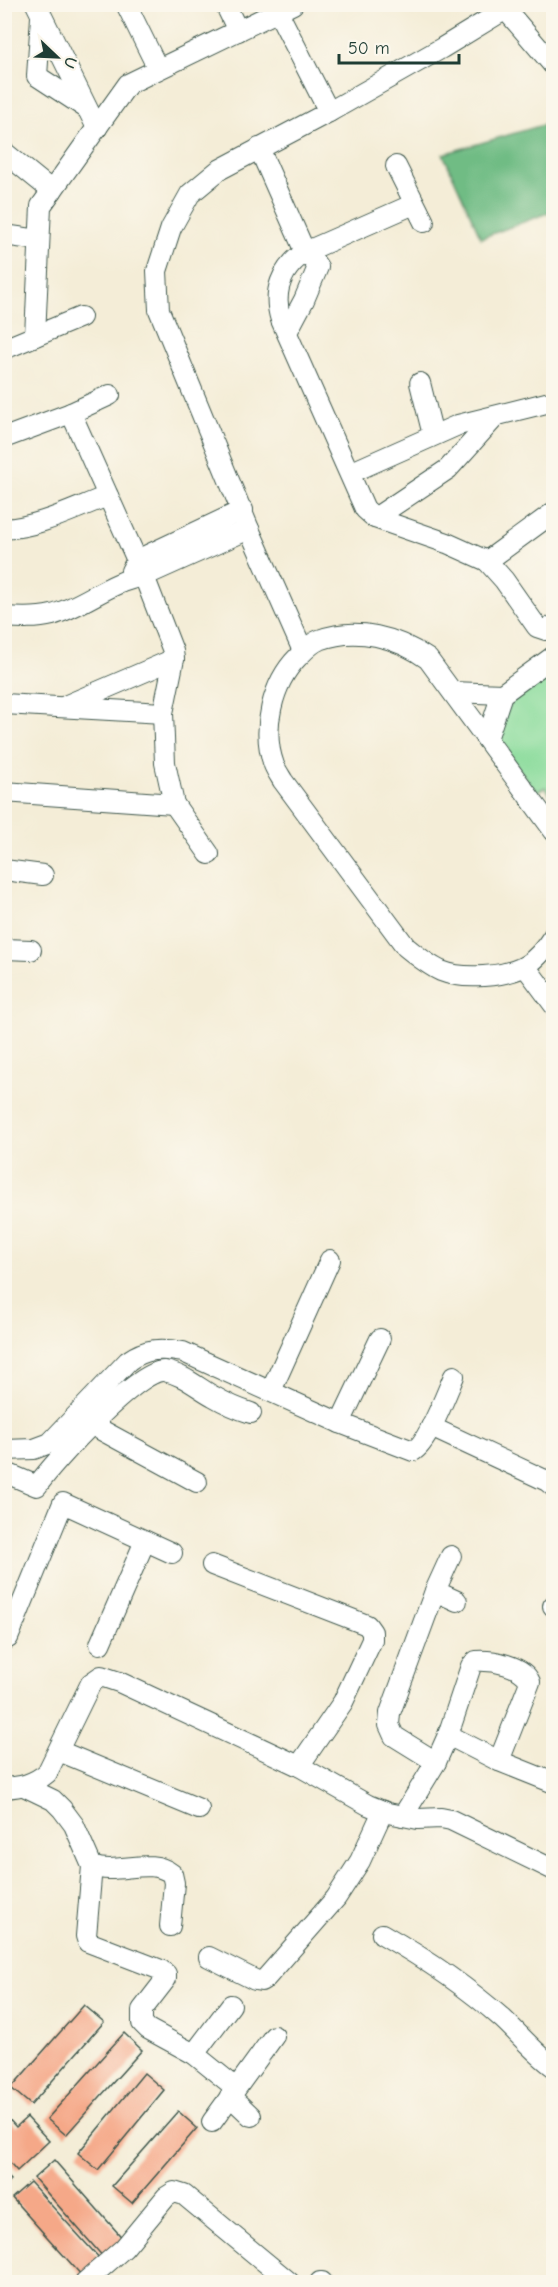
<svg xmlns="http://www.w3.org/2000/svg" width="558" height="2287" viewBox="0 0 558 2287" font-family="'Comic Neue',sans-serif">
<rect width="100%" height="100%" fill="#fbf7ec"/>
<filter id="ink" filterUnits="userSpaceOnUse"><feTurbulence type="fractalNoise" baseFrequency=".0167" numOctaves="2"/><feDisplacementMap in="SourceGraphic" scale="12" xChannelSelector="R" yChannelSelector="G"/><feConvolveMatrix kernelMatrix="1 2 1 2 8 2 1 2 1" color-interpolation-filters="sRGB"/></filter>
<filter id="wash" filterUnits="userSpaceOnUse"><feTurbulence type="fractalNoise" baseFrequency=".008" numOctaves="4" result="noise"/><feDisplacementMap in="SourceGraphic" scale="24" xChannelSelector="R" yChannelSelector="G"/><feGaussianBlur stdDeviation="1.35" result="paint"/><feColorMatrix in="noise" values="0 0 0 0 0 0 0 0 0 0 0 0 0 0 0 0 0 1.4 0 .05"/><feComposite in="paint" operator="in"/></filter>
<g filter="url(#wash)">
<rect width="100%" height="100%" fill="#f4edd7"/>
<polygon fill="#8bdc9c" stroke="#558c68" stroke-width="1.5" points="553,670 553,800 545,787 536,792 501,745 501,731 505,713 513,700"/>
<polygon fill="#70bc84" stroke="#487c5c" stroke-width="1.5" points="553,122 553,211 481,238 443,154"/>
<g id="blocks">
<g fill="#f5a888">
<polygon points="84,2005 104,2022 31,2105 11,2088"/>
<polygon points="124,2033 142,2050 66,2135 47,2119"/>
<polygon points="144,2073 164,2090 98,2170 78,2153"/>
<polygon points="178,2111 197,2128 132,2203 112,2186"/>
<polygon points="5,2115 16,2127 27,2117 49,2141 17,2171 5,2157"/>
<polygon points="54,2160 125,2241 105,2259 34,2178"/>
<polygon points="4,2173 11,2180 4,2186"/>
<polygon points="30,2182 102,2261 84,2278 12,2198"/>
</g>
</g>
</g>
<g filter="url(#ink)">
<use href="#blocks" fill-opacity="0" stroke="#3f574c" stroke-width="1.5"/>
<g fill="none" stroke-linecap="round" stroke-linejoin="round">
<defs>
<g id="minor">
<polyline points="36,4 97,128"/>
<polyline points="126,4 158,69"/>
<polyline points="225,4 238,31"/>
<polyline points="506,10 554,66"/>
<polyline points="278,12 329,112"/>
<polyline points="41,17 37,76 86,108"/>
<polyline points="259,148 305,252"/>
<polyline points="4,152 52,191"/>
<polyline points="396,166 424,222"/>
<path d="M 414,204 L 305,252 C 281,269 272,292 281,320 L 365,509 L 375,518 L 447,543 L 487,561 L 504,580 L 537,627 L 546,630 L 554,625"/>
<polyline points="4,235 39,240"/>
<polyline points="287,332 304,300 318,267 307,252"/>
<polyline points="35,336 41,206 128,84 293,4"/>
<polyline points="4,349 81,317"/>
<polyline points="420,383 433,435"/>
<polyline points="71,413 144,576 173,651 174,659 163,713 165,763 174,804 209,854"/>
<polyline points="4,438 71,413 110,395"/>
<polyline points="350,473 458,425 554,401"/>
<polyline points="375,518 448,469 495,417"/>
<path d="M 4,529 C 40,527 75,508 108,496"/>
<polyline points="487,561 554,512"/>
<polyline points="131,571 137,560 243,510"/>
<path d="M 4,617 C 20,618 37,619 52,615 C 84,606 110,581 144,576 L 249,529"/>
<polyline points="303,651 249,529 159,310 157,271 171,228 190,194 219,170 329,112 442,48 514,4"/>
<polyline points="453,692 502,694"/>
<polyline points="4,704 163,713"/>
<polyline points="67,705 174,659"/>
<polyline points="487,739 502,694 554,656"/>
<polyline points="4,792 174,804"/>
<path d="M 554,831 L 428,659 C 397,637 357,626 319,640 C 311,643 304,651 298,657 C 272,683 261,730 274,765 C 276,770 280,776 283,781 L 406,947 C 417,956 428,965 441,971 C 463,980 504,977 525,966 C 536,960 547,946 554,935"/>
<polyline points="4,870 43,875"/>
<polyline points="4,949 31,950"/>
<polyline points="525,966 554,1005"/>
<polyline points="271,1391 330,1260"/>
<polyline points="340,1423 380,1339"/>
<polyline points="92,1425 197,1482"/>
<polyline points="431,1427 547,1481 554,1487"/>
<path d="M 4,1450 L 34,1449 L 50,1443 L 128,1361 C 146,1348 162,1348 183,1352 L 340,1423 L 413,1451 C 427,1445 447,1392 454,1376"/>
<path d="M 4,1472 L 37,1486 C 53,1463 139,1368 164,1371 C 183,1374 198,1388 213,1396 C 225,1403 238,1409 251,1413"/>
<polyline points="212,1565 367,1625 372,1632 372,1640 343,1702 299,1766"/>
<polyline points="435,1591 457,1601"/>
<polyline points="553,1606 554,1605"/>
<polyline points="8,1638 63,1503 172,1553"/>
<polyline points="100,1644 145,1541"/>
<polyline points="448,1735 499,1761 554,1783"/>
<polyline points="59,1751 199,1809"/>
<polyline points="436,1762 394,1736 389,1725 390,1713 435,1591 451,1556"/>
<polyline points="24,1786 53,1800 62,1809 74,1825 92,1866 86,1936 88,1942 161,1970 166,1974 166,1979 142,2010 142,2023 148,2029 194,2054 236,2088"/>
<path d="M 4,1788 C 21,1787 34,1784 47,1773 L 91,1683 L 101,1676 L 119,1682 L 299,1766 L 368,1805 L 388,1813 L 418,1819 L 441,1818 L 451,1820 L 554,1870"/>
<path d="M 403,1816 L 436,1762 L 448,1735 L 471,1666 L 476,1661 C 492,1660 523,1665 530,1682 L 499,1761"/>
<path d="M 92,1866 C 117,1876 150,1856 172,1874 L 174,1883 L 170,1926"/>
<path d="M 382,1934 C 424,1958 467,1987 503,2019 C 520,2035 535,2053 554,2067"/>
<polyline points="209,1957 255,1980 261,1981 266,1978 336,1898 360,1861 383,1811"/>
<polyline points="194,2054 231,2005"/>
<polyline points="230,2096 251,2116"/>
<polyline points="212,2122 274,2036"/>
<polyline points="85,2282 124,2248 166,2197 174,2192 184,2195 289,2282"/>
<polyline points="320,2282 322,2282"/>
</g>
</defs>
<use href="#minor" stroke="#3f574c" stroke-width="22"/>
<use href="#minor" stroke="#fff" stroke-width="20"/>
</g>
</g>
<rect width="558" height="2287" fill="none" stroke="#fbf7ec" stroke-width="24"/>
<g transform="translate(57 57) rotate(113)" stroke="#fbf7ec" stroke-width="4.5" paint-order="stroke">
<path d="M0-4.5L10 22L0 15L-10 22Z" fill="#1f3d34"/>
<text y="-9" font-size="16" font-weight="bold" text-anchor="middle" fill="#1f3d34">U</text>
</g>
<path d="M339 54v9h120v-9" fill="none" stroke="#1f3d34" stroke-width="3"/>
<text x="348" y="54" font-size="18" fill="#1f3d34" stroke="#fbf7ec" stroke-width="4.5" paint-order="stroke">50 m</text>
</svg>
